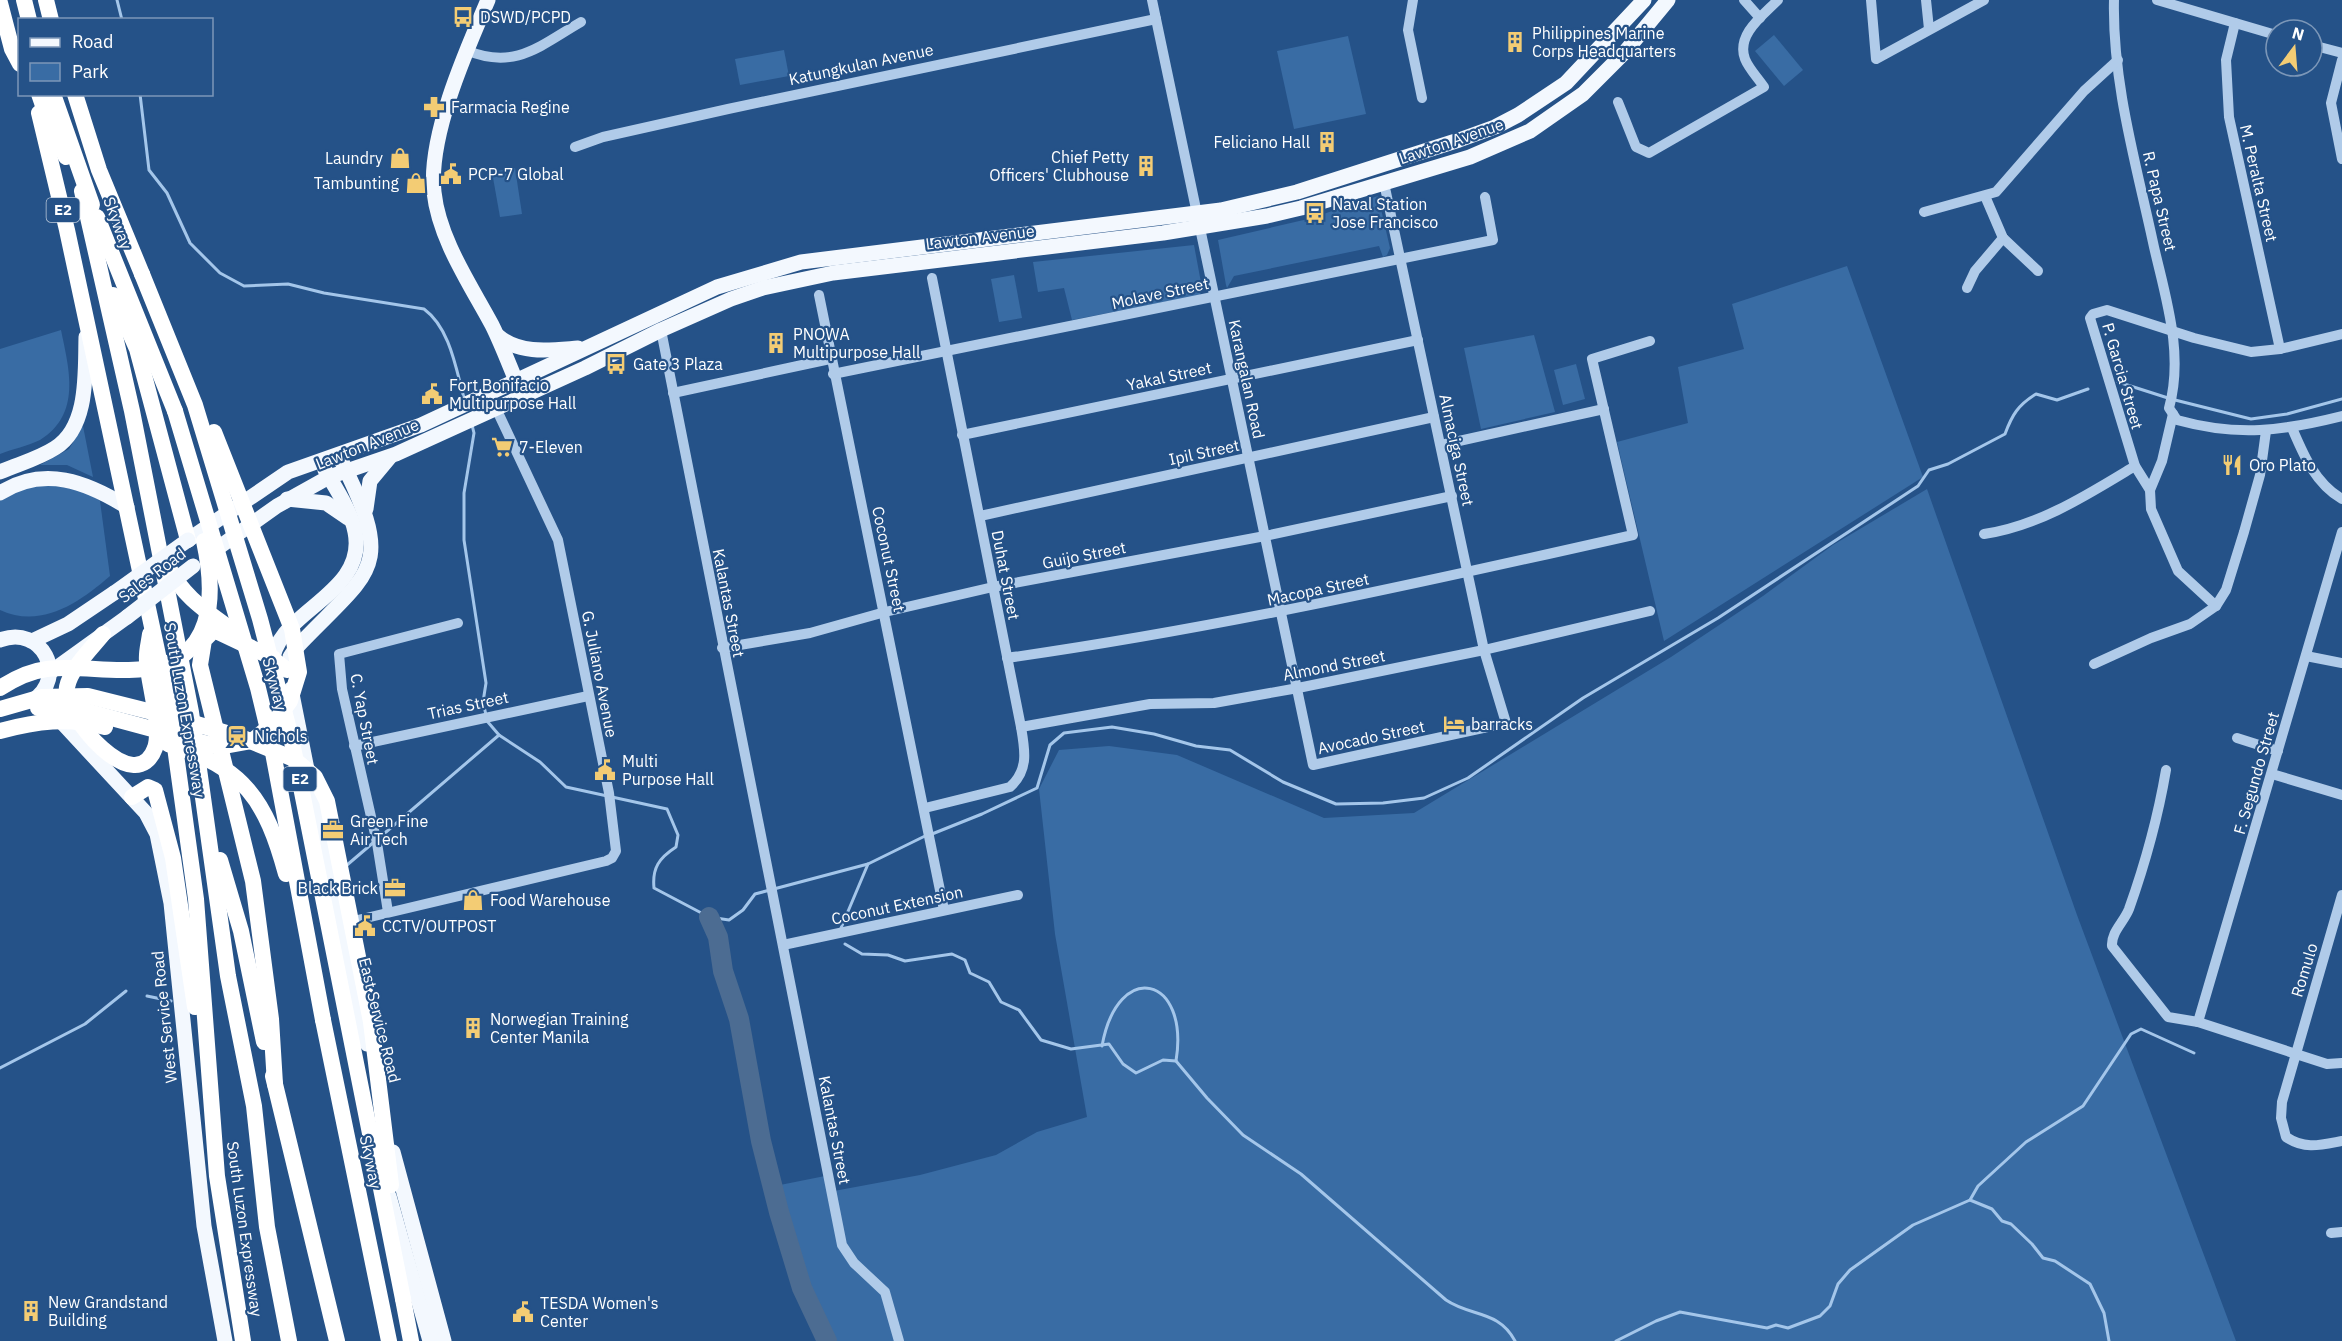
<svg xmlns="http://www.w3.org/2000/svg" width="2342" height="1341" viewBox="0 0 2342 1341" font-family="'IBM Plex Sans',sans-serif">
<rect width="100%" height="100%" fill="#255288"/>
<g fill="#396ca4">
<polygon points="1774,35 1803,70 1784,86 1755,51"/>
<polygon points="1348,36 1366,114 1294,129 1277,51"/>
<polygon points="784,50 789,76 740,85 735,59"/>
<polygon points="515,168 522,214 500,217 492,172"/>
<polygon points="1378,196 1390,248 1387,255 1383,257 1379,246 1234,276 1227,288 1226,285 1218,240 1308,219"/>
<polygon points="1194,245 1202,288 1200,295 1072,320 1064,288 1038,292 1033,262"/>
<polygon points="1847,266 1923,477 1664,641 1617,442 1688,423 1678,367 1744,349 1732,304"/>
<polygon points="1014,275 1022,318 999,322 991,279"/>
<path d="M 61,330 C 69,369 82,414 40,440 C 28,446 12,449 0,454 L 0,349 Z"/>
<polygon points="1534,335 1555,412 1481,429 1464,348"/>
<polygon points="1576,364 1585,399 1563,405 1554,370"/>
<polygon points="83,426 93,477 67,465 40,465 69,449"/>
<path d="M 32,482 L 85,491 L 100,501 L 110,576 C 79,603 41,629 0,610 L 0,498 Z"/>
<polygon points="1927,489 2077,915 2236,1341 826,1341 797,1278 775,1186 830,1175 834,1191 920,1175 996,1155 1037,1132 1087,1117 1055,934 1039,789 1059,750 1109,746 1177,755 1324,818 1414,813 1671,657 1763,596 1833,545"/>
</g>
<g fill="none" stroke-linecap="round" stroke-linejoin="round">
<g stroke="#a4c6ea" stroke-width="3">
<polyline points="117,0 122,20"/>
<path d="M 140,94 L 149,170 L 167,193 L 190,243 L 220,273 L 244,286 L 288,284 L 324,293 L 424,309 C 450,328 456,369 464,398"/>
<polyline points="2118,382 2168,398"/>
<polyline points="2175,400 2251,419 2287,414 2342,399"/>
<polyline points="472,425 474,433 464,493 464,540 486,683 483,702 486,715"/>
<path d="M 487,721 L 499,735 L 540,762 L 566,787 L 667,809 L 678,835 L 676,847 C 659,858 652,868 654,888 L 709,917 L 729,920 L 743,910 L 755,894 L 868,864 L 925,836"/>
<path d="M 932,834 L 982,814 L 1037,788 L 1050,745 L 1064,733 L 1112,727 L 1154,734 L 1196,746 L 1230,750 L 1283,782 L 1336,804 L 1383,803 L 1424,798 L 1468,778 L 1583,698 L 1718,618 L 1918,486 L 1929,470 L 1948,464 L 2005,434 C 2012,415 2018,405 2036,394 L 2057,400 L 2088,389"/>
<polyline points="379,838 499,735"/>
<polyline points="347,865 374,842"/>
<polyline points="841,928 868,864"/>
<path d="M 845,944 L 862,954 L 888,955 L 905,961 L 952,954 L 965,960 L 970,973 L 989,982 L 1001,1002 L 1019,1010 L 1041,1040 L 1071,1049 L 1109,1044 L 1123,1064 L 1136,1073 L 1163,1060 L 1176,1061 L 1207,1098 L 1243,1135 L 1301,1174 L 1446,1300 C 1471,1317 1499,1310 1515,1341"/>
<polyline points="147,996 171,1001"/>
<path d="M 1102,1046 C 1118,958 1190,976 1176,1061"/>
<polyline points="0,1068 85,1024 126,991"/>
<polyline points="1970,1200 1992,1209 2002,1221 2011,1224 2032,1244 2043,1258 2055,1261 2090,1284 2104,1313 2109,1341"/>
<polyline points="1616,1341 1656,1321 1680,1312 1767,1328 1776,1325 1788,1328 1820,1316 1830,1306 1838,1284 1850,1270 1913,1225 1970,1200 1978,1186 2026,1142 2083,1106 2131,1034 2141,1029 2194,1053"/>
</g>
<polyline stroke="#4c6c92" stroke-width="20" points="709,917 718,937 723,971 739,1019 761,1141 779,1212 802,1288 827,1341"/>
<g stroke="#b0cbe9" stroke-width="10">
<polyline points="1152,0 1313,765 1506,723 1484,650 1384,183"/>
<polyline points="1413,0 1408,30 1422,98"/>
<polyline points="1744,0 1760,18"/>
<polyline points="1871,0 1876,59 1984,0"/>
<polyline points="1926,0 1929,29"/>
<path d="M 2114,0 C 2112,83 2137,167 2154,247 C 2166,299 2184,354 2169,408 L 2177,420 C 2238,437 2282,431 2342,416"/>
<polyline points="2157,0 2276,35"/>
<polyline points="2235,23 2226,60 2229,117 2280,349"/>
<polyline points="2312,45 2342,53"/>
<path d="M 466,50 C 515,71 541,45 581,22"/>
<polyline points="2342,60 2331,103 2342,159"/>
<path d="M 1618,102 L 1636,147 L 1649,153 L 1764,87 C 1758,78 1749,69 1745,59 C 1736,35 1762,16 1778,0"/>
<polyline points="575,147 603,137 728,109 1156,19"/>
<polyline points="1924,212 1996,192 2084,91 2118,60"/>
<polyline points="2003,238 2038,271"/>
<polyline points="1967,288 1975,271 2003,238 1985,196"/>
<polyline points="819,295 944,910"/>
<polyline points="661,330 842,1245 854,1263 885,1292 899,1341"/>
<polyline points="833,374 1493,240 1485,197"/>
<polyline points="673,393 830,359"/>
<path d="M 2292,428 C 2304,456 2315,483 2342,499"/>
<polyline points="962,435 1418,340"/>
<polyline points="1441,445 1604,409"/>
<polyline points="2150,490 2162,461 2173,414"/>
<polyline points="980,516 1434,417"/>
<path d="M 1984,534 C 2039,526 2087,495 2135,466"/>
<polyline points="2216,606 2178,571 2151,509 2150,490 2135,466 2090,318 2093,314 2107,310 2194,338 2251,352 2280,349 2342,334"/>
<polyline points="722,648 810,633 885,612 993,587 1265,536 1452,496"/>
<polyline points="2306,656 2342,663"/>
<path d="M 1007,658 C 1218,628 1425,582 1633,535 L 1592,359 L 1650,341"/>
<polyline points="2094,664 2151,638 2190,624 2216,606 2226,590 2244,532 2260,475 2266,431"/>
<polyline points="1021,727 1150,704 1214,703 1298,688 1484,650 1650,611"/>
<polyline points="2237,738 2278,751"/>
<polyline points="354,746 588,696"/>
<path d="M 2166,770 C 2158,817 2145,864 2129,909 C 2124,922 2111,932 2112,946 L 2168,1017 L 2198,1022 L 2327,1064 L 2342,1063"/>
<polyline points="2272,774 2342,795"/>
<path d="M 925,808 L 1010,787 C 1029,770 1025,750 1021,727 L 932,278"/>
<path d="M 2342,895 L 2282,1102 L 2281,1118 L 2286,1137 C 2305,1150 2321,1145 2342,1141"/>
<polyline points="388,912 377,843 342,689 339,654 458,623"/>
<polyline points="345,923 606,861 612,858 616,851 609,793 558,540 493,402"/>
<polyline points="783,945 1018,895"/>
<polyline points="2198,1022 2342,532"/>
<polyline points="2331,1233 2342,1232"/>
</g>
<g stroke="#f3f8fe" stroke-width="15">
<path d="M 488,0 C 466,51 428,136 434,192 C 439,239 470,284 492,325 C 502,345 510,367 519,388"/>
<path d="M 498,336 C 520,355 552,350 578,348"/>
<path d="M 0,472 C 18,464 38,459 55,448 C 89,427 85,372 86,337"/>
<path d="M 0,493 C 44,465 87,482 127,507"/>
<polyline points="287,499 326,503 348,518"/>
<polyline points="366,509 370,481 390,457"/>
<polyline points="188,540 288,472 421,425 717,287 801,262 1221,210 1297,192 1459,140 1495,127 1518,115 1566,83 1644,0"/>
<polyline points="208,555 277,506 329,477 396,454 585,368 661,330 731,299 763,288 833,273 1163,233 1267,216 1301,208 1470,157 1530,131 1583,94 1625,52 1668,0"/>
<path d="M 0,640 C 42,624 69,677 32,701"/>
<polyline points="32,641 68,624 114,593"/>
<path d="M 290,657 L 296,648 C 371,569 396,571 342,462"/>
<path d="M 272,666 C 272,612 368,596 355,532 C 351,511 336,489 325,470"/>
<polyline points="52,671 127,617"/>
<polyline points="291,689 338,925 367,1044"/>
<polyline points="56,716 146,813 157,834 171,903 204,1226 225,1341"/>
<polyline points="393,1152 444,1341"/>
<polyline points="389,1196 430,1341"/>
</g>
<g stroke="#fff" stroke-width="16">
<polyline points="24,0 29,20"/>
<polyline points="46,0 51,20"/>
<polyline points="0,3 12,49 20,64"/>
<polyline points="75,94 99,170 142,274"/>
<polyline points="39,113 67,230 170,711 196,899 217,1176 243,1341"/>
<polyline points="82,191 132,411 191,712 228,976 254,1106 267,1227 289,1341"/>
<polyline points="97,217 175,411"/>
<polyline points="113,295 137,349 188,540"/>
<path d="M 169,568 C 183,597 208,612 233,631"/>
<path d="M 103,634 C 91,649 71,668 67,687 C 62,716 136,801 155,748 C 162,727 149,685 147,661 C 146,652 149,643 150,634"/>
<polyline points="264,652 287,670"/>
<polyline points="273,658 214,630 204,640 200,665 253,881 271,1019 275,1084"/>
<polyline points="132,797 148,787 155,790 173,858 195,1007"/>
<polyline points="220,860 241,931 264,1042"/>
<polyline points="323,1020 389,1341"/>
<polyline points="273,1076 337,1341"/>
<polyline points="403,1299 411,1341"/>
</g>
<g stroke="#f3f8fe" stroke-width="15">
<polyline points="114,593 188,540"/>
<polyline points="127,617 193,566"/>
</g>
<g stroke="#fff" stroke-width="16">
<polyline points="39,94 51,129 66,157"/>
<polyline points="53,94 92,205"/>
<polyline points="142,274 195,405 260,619 291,737 403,1299"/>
<polyline points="175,411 258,688 271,742 323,1020"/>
<path d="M 0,688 C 14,679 30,671 47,669 C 79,665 111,673 143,669 C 215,662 216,596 204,541"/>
<polyline points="38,708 78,709 219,747 252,741 273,724 290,701 299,672 292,629 214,432"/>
<polyline points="0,709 42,697 88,696 180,719 243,738 294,759 315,777 327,801 371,1022 391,1185"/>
<path d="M 0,731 C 37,721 68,717 105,727"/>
<path d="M 168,744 C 244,767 266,800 286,874"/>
</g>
</g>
<defs>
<symbol id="bus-bare" viewBox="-9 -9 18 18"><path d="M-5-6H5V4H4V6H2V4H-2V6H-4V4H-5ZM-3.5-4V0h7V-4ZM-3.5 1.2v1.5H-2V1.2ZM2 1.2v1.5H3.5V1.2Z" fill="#f3cc74" stroke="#255288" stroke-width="2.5" paint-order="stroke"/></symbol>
<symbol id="building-bare" viewBox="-9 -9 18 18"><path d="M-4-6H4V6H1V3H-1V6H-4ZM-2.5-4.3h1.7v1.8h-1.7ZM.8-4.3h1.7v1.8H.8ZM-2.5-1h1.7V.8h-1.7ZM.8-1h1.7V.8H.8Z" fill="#f3cc74" stroke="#255288" stroke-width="2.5" paint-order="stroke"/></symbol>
<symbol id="pharmacy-bare" viewBox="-9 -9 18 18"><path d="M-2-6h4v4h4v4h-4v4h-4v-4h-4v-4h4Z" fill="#f3cc74" stroke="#255288" stroke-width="2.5" paint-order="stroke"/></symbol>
<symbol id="shop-bare" viewBox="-9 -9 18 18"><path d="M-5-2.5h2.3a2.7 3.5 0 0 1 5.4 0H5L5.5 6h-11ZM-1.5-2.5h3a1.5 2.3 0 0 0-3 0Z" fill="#f3cc74" stroke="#255288" stroke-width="2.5" paint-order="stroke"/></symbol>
<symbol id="civic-bare" viewBox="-9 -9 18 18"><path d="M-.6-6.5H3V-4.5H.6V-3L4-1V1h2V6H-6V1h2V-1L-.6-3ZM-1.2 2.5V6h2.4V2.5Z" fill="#f3cc74" stroke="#255288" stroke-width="2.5" paint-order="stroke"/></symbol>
<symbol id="supermarket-bare" viewBox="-9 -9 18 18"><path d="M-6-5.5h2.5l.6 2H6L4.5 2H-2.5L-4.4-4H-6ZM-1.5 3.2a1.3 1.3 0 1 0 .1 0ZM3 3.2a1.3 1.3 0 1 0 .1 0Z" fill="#f3cc74" stroke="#255288" stroke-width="2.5" paint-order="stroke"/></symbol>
<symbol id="restaurant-bare" viewBox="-9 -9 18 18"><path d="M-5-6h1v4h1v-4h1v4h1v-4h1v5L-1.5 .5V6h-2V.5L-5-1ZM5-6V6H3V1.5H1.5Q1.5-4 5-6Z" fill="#f3cc74" stroke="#255288" stroke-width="2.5" paint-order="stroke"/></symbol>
<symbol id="hotel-bare" viewBox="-9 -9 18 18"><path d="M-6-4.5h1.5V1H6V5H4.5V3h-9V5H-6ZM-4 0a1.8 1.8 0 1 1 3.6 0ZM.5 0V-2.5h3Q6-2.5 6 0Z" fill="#f3cc74" stroke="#255288" stroke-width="2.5" paint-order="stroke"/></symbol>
<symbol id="station-bare" viewBox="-9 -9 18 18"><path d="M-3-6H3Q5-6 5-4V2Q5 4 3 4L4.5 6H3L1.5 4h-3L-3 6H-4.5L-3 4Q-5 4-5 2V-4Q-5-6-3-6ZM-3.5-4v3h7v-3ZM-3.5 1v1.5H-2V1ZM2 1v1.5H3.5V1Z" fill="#f3cc74" stroke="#255288" stroke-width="2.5" paint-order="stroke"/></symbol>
<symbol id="office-bare" viewBox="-9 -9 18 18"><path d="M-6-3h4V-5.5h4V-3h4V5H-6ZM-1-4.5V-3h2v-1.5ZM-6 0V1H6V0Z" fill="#f3cc74" stroke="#255288" stroke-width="2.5" paint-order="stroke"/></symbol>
</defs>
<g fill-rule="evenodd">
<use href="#bus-bare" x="448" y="2" width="30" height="30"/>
<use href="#building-bare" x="1500" y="27" width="30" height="30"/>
<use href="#pharmacy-bare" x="419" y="92" width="30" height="30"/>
<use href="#building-bare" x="1312" y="127" width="30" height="30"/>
<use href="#shop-bare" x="385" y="143" width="30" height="30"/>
<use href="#building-bare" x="1131" y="151" width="30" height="30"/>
<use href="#civic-bare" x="436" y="159" width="30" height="30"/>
<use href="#shop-bare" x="401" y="168" width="30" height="30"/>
<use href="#bus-bare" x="1300" y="198" width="30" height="30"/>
<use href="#building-bare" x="761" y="328" width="30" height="30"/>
<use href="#bus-bare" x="601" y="349" width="30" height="30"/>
<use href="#civic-bare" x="417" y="379" width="30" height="30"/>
<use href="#supermarket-bare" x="487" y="432" width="30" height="30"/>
<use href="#restaurant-bare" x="2217" y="450" width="30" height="30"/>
<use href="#hotel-bare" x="1439" y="709" width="30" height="30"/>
<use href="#station-bare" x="222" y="721" width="30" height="30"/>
<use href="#civic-bare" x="590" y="755" width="30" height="30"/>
<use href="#office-bare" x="318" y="815" width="30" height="30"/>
<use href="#office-bare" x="380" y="873" width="30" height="30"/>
<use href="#shop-bare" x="458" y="885" width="30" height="30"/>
<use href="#civic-bare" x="350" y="911" width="30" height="30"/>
<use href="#building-bare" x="458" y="1013" width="30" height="30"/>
<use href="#building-bare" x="16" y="1296" width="30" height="30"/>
<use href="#civic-bare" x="508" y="1297" width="30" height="30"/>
</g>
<g text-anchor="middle" stroke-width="4.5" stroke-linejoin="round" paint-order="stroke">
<g fill="#255288" stroke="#becbdb" stroke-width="1.5">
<rect x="46.5" y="198" width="33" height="24" rx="4.5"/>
<rect x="283.5" y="767" width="33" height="24" rx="4.5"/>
</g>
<g font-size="15" font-weight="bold" fill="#fff">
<text x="63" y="215">E2</text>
<text x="300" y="784">E2</text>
</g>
<g font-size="16" fill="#fff" stroke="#255288" text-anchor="start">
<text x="480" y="23">DSWD/PCPD</text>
<text x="1532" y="39">Philippines Marine<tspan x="1532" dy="18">Corps Headquarters</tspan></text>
<text x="451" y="113">Farmacia Regine</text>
<text x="1310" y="148" text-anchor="end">Feliciano Hall</text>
<text x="1129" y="163" text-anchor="end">Chief Petty<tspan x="1129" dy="18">Officers' Clubhouse</tspan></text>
<text x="383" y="164" text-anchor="end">Laundry</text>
<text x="468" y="180">PCP-7 Global</text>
<text x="399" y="189" text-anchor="end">Tambunting</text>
<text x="1332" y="210">Naval Station<tspan x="1332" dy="18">Jose Francisco</tspan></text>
<text x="793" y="340">PNOWA<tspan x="793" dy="18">Multipurpose Hall</tspan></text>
<text x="633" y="370">Gate 3 Plaza</text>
<text x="449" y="391">Fort Bonifacio<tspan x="449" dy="18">Multipurpose Hall</tspan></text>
<text x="519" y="453">7-Eleven</text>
<text x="2249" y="471">Oro Plato</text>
<text x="1471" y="730">barracks</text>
<text x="254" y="742">Nichols</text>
<text x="622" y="767">Multi<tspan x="622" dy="18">Purpose Hall</tspan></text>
<text x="350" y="827">Green Fine<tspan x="350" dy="18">Air Tech</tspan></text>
<text x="378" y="894" text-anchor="end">Black Brick</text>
<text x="490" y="906">Food Warehouse</text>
<text x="382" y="932">CCTV/OUTPOST</text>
<text x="490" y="1025">Norwegian Training<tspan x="490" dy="18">Center Manila</tspan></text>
<text x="48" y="1308">New Grandstand<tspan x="48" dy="18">Building</tspan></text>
<text x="540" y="1309">TESDA Women's<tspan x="540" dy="18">Center</tspan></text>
</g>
<g font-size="16" fill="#fff" stroke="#255288">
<text transform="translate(861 64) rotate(-12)" y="6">Katungkulan Avenue</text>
<text transform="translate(1451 141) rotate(-19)" y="6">Lawton Avenue</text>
<text transform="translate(2259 183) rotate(77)" y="6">M. Peralta Street</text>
<text transform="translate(2160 201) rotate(77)" y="6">R. Papa Street</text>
<text transform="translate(118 223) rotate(70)" y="6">Skyway</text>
<text transform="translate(980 237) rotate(-7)" y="6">Lawton Avenue</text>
<text transform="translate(1160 293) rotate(-12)" y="6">Molave Street</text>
<text transform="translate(1169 376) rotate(-12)" y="6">Yakal Street</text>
<text transform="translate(2123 376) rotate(74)" y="6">P. Garcia Street</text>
<text transform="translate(1247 379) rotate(78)" y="6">Karangalan Road</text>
<text transform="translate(367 444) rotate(-22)" y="6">Lawton Avenue</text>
<text transform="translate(1457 450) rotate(78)" y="6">Almaciga Street</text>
<text transform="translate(1204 452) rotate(-12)" y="6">Ipil Street</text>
<text transform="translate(1084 555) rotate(-11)" y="6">Guijo Street</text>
<text transform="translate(889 559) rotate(78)" y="6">Coconut Street</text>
<text transform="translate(152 575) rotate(-37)" y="6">Sales Road</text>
<text transform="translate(1006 575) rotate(79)" y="6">Duhat Street</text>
<text transform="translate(1318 589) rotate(-12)" y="6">Macopa Street</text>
<text transform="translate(729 603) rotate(79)" y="6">Kalantas Street</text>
<text transform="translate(1334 665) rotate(-11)" y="6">Almond Street</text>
<text transform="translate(600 674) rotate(79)" y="6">G. Juliano Avenue</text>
<text transform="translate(275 684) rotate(75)" y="6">Skyway</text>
<text transform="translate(468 705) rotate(-12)" y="6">Trias Street</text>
<text transform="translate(185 710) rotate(80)" y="6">South Luzon Expressway</text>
<text transform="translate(365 719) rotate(79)" y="6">C. Yap Street</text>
<text transform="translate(1371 737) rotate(-12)" y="6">Avocado Street</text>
<text transform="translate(2256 773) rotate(-74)" y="6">F. Segundo Street</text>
<text transform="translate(897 905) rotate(-12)" y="6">Coconut Extension</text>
<text transform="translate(2304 970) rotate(-73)" y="6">Romulo</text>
<text transform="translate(164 1017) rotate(-96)" y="6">West Service Road</text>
<text transform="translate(380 1020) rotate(76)" y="6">East Service Road</text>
<text transform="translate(835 1130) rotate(79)" y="6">Kalantas Street</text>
<text transform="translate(371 1162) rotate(78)" y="6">Skyway</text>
<text transform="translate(245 1229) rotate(82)" y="6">South Luzon Expressway</text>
</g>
</g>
<rect x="18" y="18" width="195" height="78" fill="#255288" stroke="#7c97b8" stroke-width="1.5"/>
<rect x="30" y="38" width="30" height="9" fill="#f3f8fe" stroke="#7c97b8" stroke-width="1.5"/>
<text x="72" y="48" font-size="18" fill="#ffffff">Road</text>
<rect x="30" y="63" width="30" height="18" fill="#396ca4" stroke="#7c97b8" stroke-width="1.5"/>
<text x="72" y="78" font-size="18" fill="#ffffff">Park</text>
<g transform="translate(2294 48) rotate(16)"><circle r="28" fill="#255288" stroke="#7c97b8" stroke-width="1.5"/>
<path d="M0-4.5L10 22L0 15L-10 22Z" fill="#f3cc74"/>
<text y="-9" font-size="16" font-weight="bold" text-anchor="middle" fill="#ffffff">N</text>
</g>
</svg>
